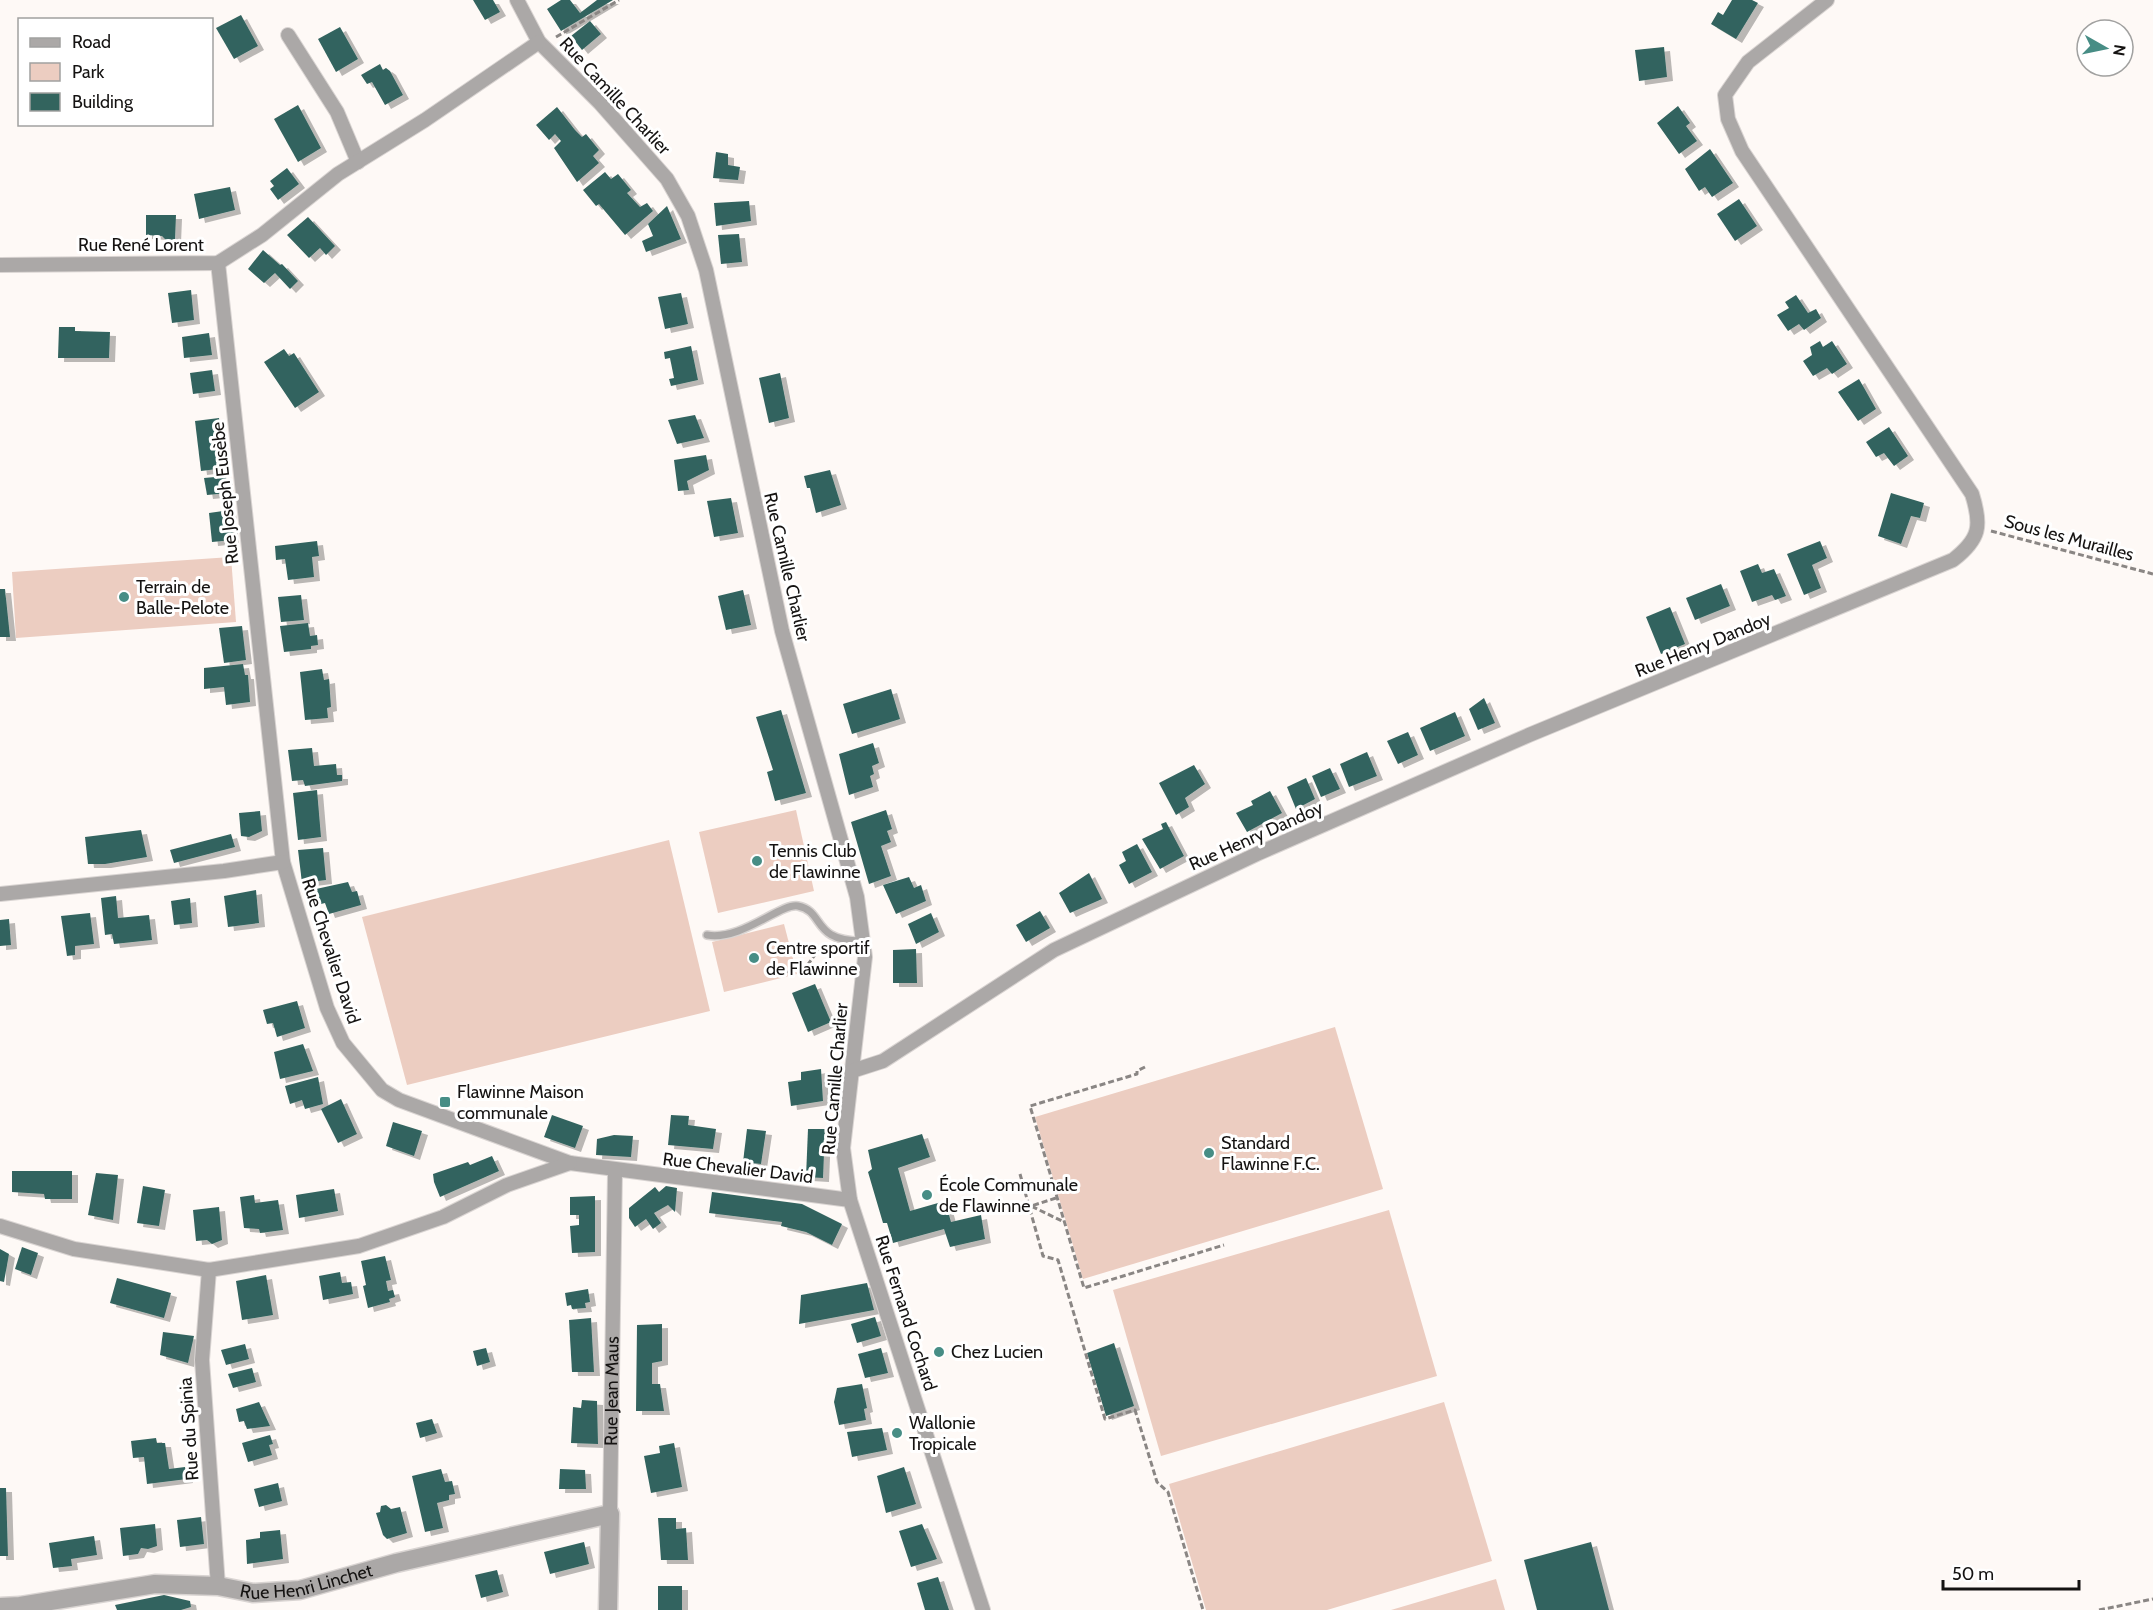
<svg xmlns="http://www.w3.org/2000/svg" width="2153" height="1610" viewBox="0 0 2153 1610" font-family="Cabin,sans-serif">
<defs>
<filter id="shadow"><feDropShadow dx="6" dy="4" stdDeviation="0" flood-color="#0004"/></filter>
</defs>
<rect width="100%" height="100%" fill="#fef9f6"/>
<g fill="#eccdc1">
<polygon points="231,557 236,622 16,638 12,572"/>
<polygon points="796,810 814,891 718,913 699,832"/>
<polygon points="669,840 710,1011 407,1085 362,917"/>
<polygon points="784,924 797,974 724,992 712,942"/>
<polygon points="1335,1027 1383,1189 1083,1279 1035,1117"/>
<polygon points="1389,1210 1437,1376 1161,1456 1113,1290"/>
<polygon points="1444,1402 1492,1561 1327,1610 1206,1610 1169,1484"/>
<polygon points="1496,1579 1505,1610 1391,1610"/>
</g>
<g fill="#33645e" filter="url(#shadow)">
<polygon points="473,0 493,0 500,12 485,20"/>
<polygon points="561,0 570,0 580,13 597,0 613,0 561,31 547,9"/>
<polygon points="1732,0 1752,0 1758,3 1736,39 1711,24 1718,12 1723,15"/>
<polygon points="241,15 258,46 234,59 216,28"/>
<polygon points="590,21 601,34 582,50 571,36"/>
<polygon points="340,27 358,59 336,72 318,39"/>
<polygon points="1664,47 1667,77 1639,81 1635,50"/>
<polygon points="380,64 383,70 386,68 390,71 403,95 385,105 372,82 367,84 361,75"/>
<polygon points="298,105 321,148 298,162 274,119"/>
<polygon points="1678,106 1690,123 1686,126 1697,141 1679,154 1657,123"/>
<polygon points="557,107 575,130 582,137 586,134 599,150 593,156 599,163 577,182 554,148 561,141 555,134 549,140 536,125"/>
<polygon points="1710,149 1733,183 1712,197 1705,187 1699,191 1685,169"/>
<polygon points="716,152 728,154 728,165 740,167 738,180 713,178"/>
<polygon points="287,168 299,184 278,200 270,189 274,186 270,181"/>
<polygon points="605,172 611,179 618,174 631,190 627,193 640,207 647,203 653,211 625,235 599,204 596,206 583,190"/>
<polygon points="230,187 235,210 199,219 194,194"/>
<polygon points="1739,199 1757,226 1735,241 1717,214"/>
<polygon points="749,201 751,221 716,226 714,203"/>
<polygon points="667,206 681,239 646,252 642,241 653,236 648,224"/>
<polygon points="146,215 176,215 175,239 168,242 162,236 146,235"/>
<polygon points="308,217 335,246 326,255 320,248 309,258 287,235"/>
<polygon points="739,234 742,262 721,264 718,235"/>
<polygon points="263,250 280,265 282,264 298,281 290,289 275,273 264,283 248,269"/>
<polygon points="191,290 194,320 172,323 168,293"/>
<polygon points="681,293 688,324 665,329 658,297"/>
<polygon points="1796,295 1808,313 1816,309 1821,318 1804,330 1799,324 1788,331 1777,315 1789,308 1785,302"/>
<polygon points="59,327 75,327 75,331 110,332 109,358 58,358"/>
<polygon points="209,333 212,355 184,358 182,337"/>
<polygon points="1820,341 1823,347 1832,341 1847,364 1832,374 1827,368 1813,376 1803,361 1812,355 1810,347"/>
<polygon points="691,346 698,380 671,386 669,379 674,378 670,358 665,359 664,352"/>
<polygon points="284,349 289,356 294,353 319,392 295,408 264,362"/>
<polygon points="212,370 215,391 193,394 190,373"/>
<polygon points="780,373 789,418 769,423 759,378"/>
<polygon points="1859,379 1876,409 1858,421 1838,392"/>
<polygon points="695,415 704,438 677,444 668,420"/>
<polygon points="219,418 225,468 201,471 195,421"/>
<polygon points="1889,427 1908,456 1894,466 1884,453 1876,457 1866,442"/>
<polygon points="706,455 709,470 687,481 689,490 678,491 674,460"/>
<polygon points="830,470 841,505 816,513 810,488 807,488 804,476"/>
<polygon points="226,476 228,493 207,495 204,478"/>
<polygon points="1891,493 1924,503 1920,518 1911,516 1901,544 1878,536"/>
<polygon points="731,498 738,533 714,537 707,501"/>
<polygon points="230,510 233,540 212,542 209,513"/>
<polygon points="317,541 319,556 312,557 314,577 288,580 285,559 276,560 275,546"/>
<polygon points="1820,541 1827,558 1812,565 1821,588 1804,595 1787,554"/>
<polygon points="1758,564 1762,573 1774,569 1786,596 1775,600 1772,595 1752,602 1740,571"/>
<polygon points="1721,584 1730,606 1695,620 1686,598"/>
<polygon points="0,589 5,589 10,637 0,637"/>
<polygon points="743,590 751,625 726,630 718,596"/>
<polygon points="301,595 304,620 281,622 278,597"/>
<polygon points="1670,607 1685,644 1661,654 1646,617"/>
<polygon points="308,623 310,636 317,635 318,645 311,646 311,649 284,652 280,626"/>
<polygon points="242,626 246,660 224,663 219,628"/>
<polygon points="243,664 245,675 248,675 250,702 226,705 224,687 204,689 204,668"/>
<polygon points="322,669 324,680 329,679 331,707 327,708 328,718 305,720 300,672"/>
<polygon points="891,689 900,719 852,734 843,704"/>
<polygon points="1484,698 1495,723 1478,730 1469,709"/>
<polygon points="781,710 806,793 775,801 767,772 773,770 756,717"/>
<polygon points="1455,712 1465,736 1430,751 1420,728"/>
<polygon points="1408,732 1418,755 1398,764 1387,741"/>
<polygon points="873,743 879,763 872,766 874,774 870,776 873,787 849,795 839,754"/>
<polygon points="312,748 314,766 336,764 337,775 342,775 342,781 305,786 303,780 292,781 288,750"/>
<polygon points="1367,752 1377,776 1349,787 1340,764"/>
<polygon points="1194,765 1205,784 1185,798 1189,807 1176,815 1159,783"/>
<polygon points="1330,768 1340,789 1321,797 1312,776"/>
<polygon points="1306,778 1315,799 1296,809 1287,787"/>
<polygon points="317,790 321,837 298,840 293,793"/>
<polygon points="1270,791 1282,813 1247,832 1236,813 1253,805 1251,801"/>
<polygon points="886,810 892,829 887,831 891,842 881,846 891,876 869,884 851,822"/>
<polygon points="260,811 262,831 249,837 241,836 239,813"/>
<polygon points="1166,822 1184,856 1160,869 1142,839 1163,829 1161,824"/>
<polygon points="141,830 147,857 105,864 88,864 85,837"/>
<polygon points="231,834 235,847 174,863 170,850"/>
<polygon points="1137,844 1152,872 1129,884 1119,865 1126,861 1122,852"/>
<polygon points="323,848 326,880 302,883 298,850"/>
<polygon points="1089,873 1102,899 1070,913 1059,893"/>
<polygon points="909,877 914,888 921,885 926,901 896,914 883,885"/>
<polygon points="348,882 352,892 357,891 361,905 329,914 325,903 321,904 316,889"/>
<polygon points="256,890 259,923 228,927 224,896"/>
<polygon points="116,896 118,918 149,915 152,940 114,944 112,934 105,935 101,898"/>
<polygon points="190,898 192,923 174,925 171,901"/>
<polygon points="1040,911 1050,928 1026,942 1016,925"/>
<polygon points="90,913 94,944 75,946 75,955 67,956 61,916"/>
<polygon points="931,913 939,932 916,944 908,924"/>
<polygon points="9,919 11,945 0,946 0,920"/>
<polygon points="916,949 917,983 893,983 893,950"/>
<polygon points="815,984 831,1022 808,1032 792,993"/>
<polygon points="297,1001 305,1028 277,1037 273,1023 267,1024 263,1010"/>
<polygon points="303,1044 313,1071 280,1079 274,1052"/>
<polygon points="821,1069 823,1101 791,1106 788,1082 801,1080 801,1072"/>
<polygon points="318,1077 323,1104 305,1109 302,1100 290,1104 285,1086"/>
<polygon points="341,1099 357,1134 338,1143 321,1109"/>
<polygon points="552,1115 583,1126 575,1148 544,1137"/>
<polygon points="671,1115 689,1116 688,1125 716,1129 713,1149 668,1145"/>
<polygon points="393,1122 422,1131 414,1156 386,1146"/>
<polygon points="747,1129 766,1131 761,1164 743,1162"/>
<polygon points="808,1129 825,1129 823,1178 806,1177"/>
<polygon points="922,1134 930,1157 898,1168 910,1211 945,1201 951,1222 981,1215 985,1239 950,1247 944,1229 893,1243 887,1223 883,1223 868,1172 872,1169 868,1150"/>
<polygon points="614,1135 633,1136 631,1157 596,1155 597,1139"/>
<polygon points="492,1156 499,1171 440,1197 434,1182 433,1174 468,1162 470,1165"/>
<polygon points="12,1171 72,1171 72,1199 45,1199 44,1194 12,1192"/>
<polygon points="96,1173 118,1175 113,1220 88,1215"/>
<polygon points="143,1186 165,1190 159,1226 137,1223"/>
<polygon points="666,1186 677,1188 675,1212 668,1205 654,1213 661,1223 653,1229 646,1219 635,1227 629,1218 629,1208 655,1187 659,1192"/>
<polygon points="334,1189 338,1211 299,1218 296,1195"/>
<polygon points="712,1192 802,1204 842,1224 832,1245 806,1232 781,1226 782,1222 709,1213"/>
<polygon points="254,1195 255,1203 278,1200 283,1230 260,1233 259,1229 244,1228 240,1197"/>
<polygon points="595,1196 595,1252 572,1253 570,1226 579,1225 579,1215 570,1215 570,1197"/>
<polygon points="219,1207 222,1240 212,1244 207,1240 196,1241 193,1210"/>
<polygon points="22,1247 38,1253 31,1275 15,1269"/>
<polygon points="0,1249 9,1254 4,1282 0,1281"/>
<polygon points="385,1256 391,1280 386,1281 388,1291 393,1290 395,1297 389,1299 390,1302 368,1308 363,1286 366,1285 361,1261"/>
<polygon points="340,1272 342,1283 351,1282 353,1294 323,1300 319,1276"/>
<polygon points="266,1275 273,1315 242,1320 236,1281"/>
<polygon points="117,1278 171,1293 164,1318 110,1303"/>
<polygon points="867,1283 874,1310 799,1324 801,1295"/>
<polygon points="588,1289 590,1302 585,1303 586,1308 572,1309 571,1305 567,1306 565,1293"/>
<polygon points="875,1317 881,1336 857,1343 851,1324"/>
<polygon points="591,1318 594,1372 572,1372 569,1320"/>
<polygon points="662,1324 662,1361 652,1363 652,1384 660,1384 664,1411 636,1411 637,1325"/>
<polygon points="163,1332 194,1336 188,1363 160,1355"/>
<polygon points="1114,1343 1134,1406 1106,1416 1087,1353"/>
<polygon points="245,1344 249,1359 226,1365 221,1350"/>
<polygon points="486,1348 490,1362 477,1366 473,1351"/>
<polygon points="881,1348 888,1373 865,1378 858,1354"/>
<polygon points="252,1368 256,1382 233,1388 228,1374"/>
<polygon points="862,1384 867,1408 864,1409 866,1420 839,1425 834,1402 837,1388"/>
<polygon points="582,1400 597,1401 598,1444 571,1443 573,1407 581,1408"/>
<polygon points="259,1402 270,1426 247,1429 244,1421 239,1422 236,1409"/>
<polygon points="432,1419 437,1433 420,1438 416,1423"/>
<polygon points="882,1428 887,1450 852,1457 847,1432"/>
<polygon points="270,1435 273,1444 269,1445 272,1455 248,1462 242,1443"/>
<polygon points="156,1438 157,1443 165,1443 169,1469 185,1467 187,1479 147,1484 144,1457 133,1458 131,1441"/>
<polygon points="674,1443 682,1487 651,1493 644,1456 660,1453 659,1446"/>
<polygon points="904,1467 916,1504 886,1513 877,1476"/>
<polygon points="441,1469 445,1482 452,1481 455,1494 449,1495 449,1500 437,1503 443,1528 425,1532 412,1476"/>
<polygon points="560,1469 585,1470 586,1489 559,1489"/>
<polygon points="278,1483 282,1501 259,1507 254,1489"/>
<polygon points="0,1488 6,1488 8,1556 0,1556"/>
<polygon points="386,1505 391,1509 400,1507 407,1533 387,1539 383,1535 376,1513 380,1512 381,1506"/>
<polygon points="201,1517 204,1544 180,1547 177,1520"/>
<polygon points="658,1518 676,1518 676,1529 686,1528 688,1560 661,1560"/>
<polygon points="155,1524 157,1546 148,1549 141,1548 138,1554 123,1556 120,1528"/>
<polygon points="922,1524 937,1559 911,1567 899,1531"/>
<polygon points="280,1530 283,1559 247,1564 246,1540 260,1538 260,1532"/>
<polygon points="94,1536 97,1555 71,1559 72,1566 53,1568 49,1543"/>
<polygon points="584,1542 589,1564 550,1574 544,1552"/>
<polygon points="1591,1542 1609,1610 1537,1610 1524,1560"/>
<polygon points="497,1570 503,1592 481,1598 475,1575"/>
<polygon points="938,1577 949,1610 925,1610 917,1583"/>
<rect x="658" y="1586" width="24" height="24"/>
<polygon points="164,1595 190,1601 191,1607 181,1610 117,1610 115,1605"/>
</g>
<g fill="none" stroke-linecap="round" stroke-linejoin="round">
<defs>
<path id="service" d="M 707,935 C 742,941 780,903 798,906 C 825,911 811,942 863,941"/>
<g id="minor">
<polyline points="517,0 539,42 600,103 667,179 688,216 706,270 782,631 857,897 865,957 843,1148 850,1200 983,1610"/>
<polyline points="288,35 337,112 358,162"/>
<polyline points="218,263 283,862 327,1008 343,1043 382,1090 399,1100 570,1163 850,1200"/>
<polyline points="0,265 218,263 262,235 338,174 425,120 539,42"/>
<polyline points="0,894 224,871 283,862"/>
<path d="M 852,1071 L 883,1061 L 1054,950 L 1259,853 L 1529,735 L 1953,560 C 1980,539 1982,526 1972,494 L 1742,151 L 1728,119 L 1725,95 L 1748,62 L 1827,0"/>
<polyline points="0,1226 74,1249 209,1270 359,1246 443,1217 507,1185 570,1163"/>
<polyline points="209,1270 202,1360 218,1586"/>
<path id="s1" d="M 610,1514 L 615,1171"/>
</g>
<g id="tertiary">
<path id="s2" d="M 0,1607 L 20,1606 L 155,1584 L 218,1586 L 253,1593 L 300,1590 L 396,1563 L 610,1514 L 608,1610"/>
</g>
</defs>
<use href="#service" stroke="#d9d4d2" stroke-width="10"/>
<use href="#minor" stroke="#d9d4d2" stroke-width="16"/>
<use href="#tertiary" stroke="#d9d4d2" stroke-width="21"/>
<g stroke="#8a8684" stroke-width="3" stroke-dasharray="6 3" stroke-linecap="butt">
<polyline points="556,37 619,0"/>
<polyline points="1991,531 2153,574"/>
<polyline points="782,973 806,967 823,944"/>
<polyline points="1145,1067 1137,1071 1137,1074 1030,1106 1084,1288 1224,1245"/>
<polyline points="1020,1174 1043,1256 1058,1260 1105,1419 1135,1410 1157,1482 1168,1492 1203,1610"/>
<polyline points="1056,1198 1031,1206 1062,1221"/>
<polyline points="2099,1610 2153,1599"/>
</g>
<use href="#service" stroke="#aba8a7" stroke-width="7"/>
<use href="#minor" stroke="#aba8a7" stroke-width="14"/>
<use href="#tertiary" stroke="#aba8a7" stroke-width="18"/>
</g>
<g fill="#478d85" stroke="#fff" stroke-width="2">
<circle cx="124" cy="597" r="6"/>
<circle cx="757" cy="861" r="6"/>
<circle cx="754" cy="958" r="6"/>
<rect x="439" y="1096" width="12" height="12" rx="3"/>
<circle cx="1209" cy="1153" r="6"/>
<circle cx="927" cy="1195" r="6"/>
<circle cx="939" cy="1352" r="6"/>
<circle cx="897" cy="1433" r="6"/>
</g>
<g text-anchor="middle" stroke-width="6" stroke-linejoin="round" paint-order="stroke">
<g font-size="18" fill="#151312" stroke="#fff">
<text transform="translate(615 96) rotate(47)" y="6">Rue Camille Charlier</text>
<text x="141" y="251">Rue René Lorent</text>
<text transform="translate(225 493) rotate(-96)" y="6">Rue Joseph Eusèbe</text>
<text transform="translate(2069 538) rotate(15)" y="6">Sous les Murailles</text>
<text transform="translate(787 567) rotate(77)" y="6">Rue Camille Charlier</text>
<text transform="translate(1703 645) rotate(-22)" y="6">Rue Henry Dandoy</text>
<text transform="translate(1256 836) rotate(-24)" y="6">Rue Henry Dandoy</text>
<text transform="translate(331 951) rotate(72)" y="6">Rue Chevalier David</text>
<text transform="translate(835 1079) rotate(-85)" y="6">Rue Camille Charlier</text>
<text transform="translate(738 1168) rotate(7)" y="6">Rue Chevalier David</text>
<text transform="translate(906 1313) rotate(72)" y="6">Rue Fernand Cochard</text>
<text dy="6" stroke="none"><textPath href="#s1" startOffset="123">Rue Jean Maus</textPath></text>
<text transform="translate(189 1429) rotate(-94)" y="6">Rue du Spinia</text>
<text dy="6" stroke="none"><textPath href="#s2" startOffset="310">Rue Henri Linchet</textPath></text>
</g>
<g font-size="18" fill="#151312" stroke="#fff" text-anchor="start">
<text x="136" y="593">Terrain de<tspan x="136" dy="21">Balle-Pelote</tspan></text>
<text x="769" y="857">Tennis Club<tspan x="769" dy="21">de Flawinne</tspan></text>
<text x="766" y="954">Centre sportif<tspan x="766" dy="21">de Flawinne</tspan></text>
<text x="457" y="1098">Flawinne Maison<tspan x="457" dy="21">communale</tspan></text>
<text x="1221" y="1149">Standard<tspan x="1221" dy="21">Flawinne F.C.</tspan></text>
<text x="939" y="1191">École Communale<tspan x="939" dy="21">de Flawinne</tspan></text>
<text x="951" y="1358">Chez Lucien</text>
<text x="909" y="1429">Wallonie<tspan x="909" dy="21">Tropicale</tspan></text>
</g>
</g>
<rect x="18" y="18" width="195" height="108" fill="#ffffff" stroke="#a1a1a0" stroke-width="1.5"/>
<rect x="30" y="38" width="30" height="9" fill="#aba8a7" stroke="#a1a1a0" stroke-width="1.5"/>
<text x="72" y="48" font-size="18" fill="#151312">Road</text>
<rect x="30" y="63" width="30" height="18" fill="#eccdc1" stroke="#a1a1a0" stroke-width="1.5"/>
<text x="72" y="78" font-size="18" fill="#151312">Park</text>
<rect x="30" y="93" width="30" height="18" fill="#33645e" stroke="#a1a1a0" stroke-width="1.5"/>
<text x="72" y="108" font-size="18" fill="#151312">Building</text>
<g transform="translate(2105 48) rotate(99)"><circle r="28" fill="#ffffff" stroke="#a1a1a0" stroke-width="1.5"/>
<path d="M0-4.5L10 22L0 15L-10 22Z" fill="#478d85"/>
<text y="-9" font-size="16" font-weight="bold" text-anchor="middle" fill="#151312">N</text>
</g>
<path d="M1943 1580v9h136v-9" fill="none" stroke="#151312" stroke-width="3"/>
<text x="1952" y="1580" font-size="18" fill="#151312" stroke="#ffffff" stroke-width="4.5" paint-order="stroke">50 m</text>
</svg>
